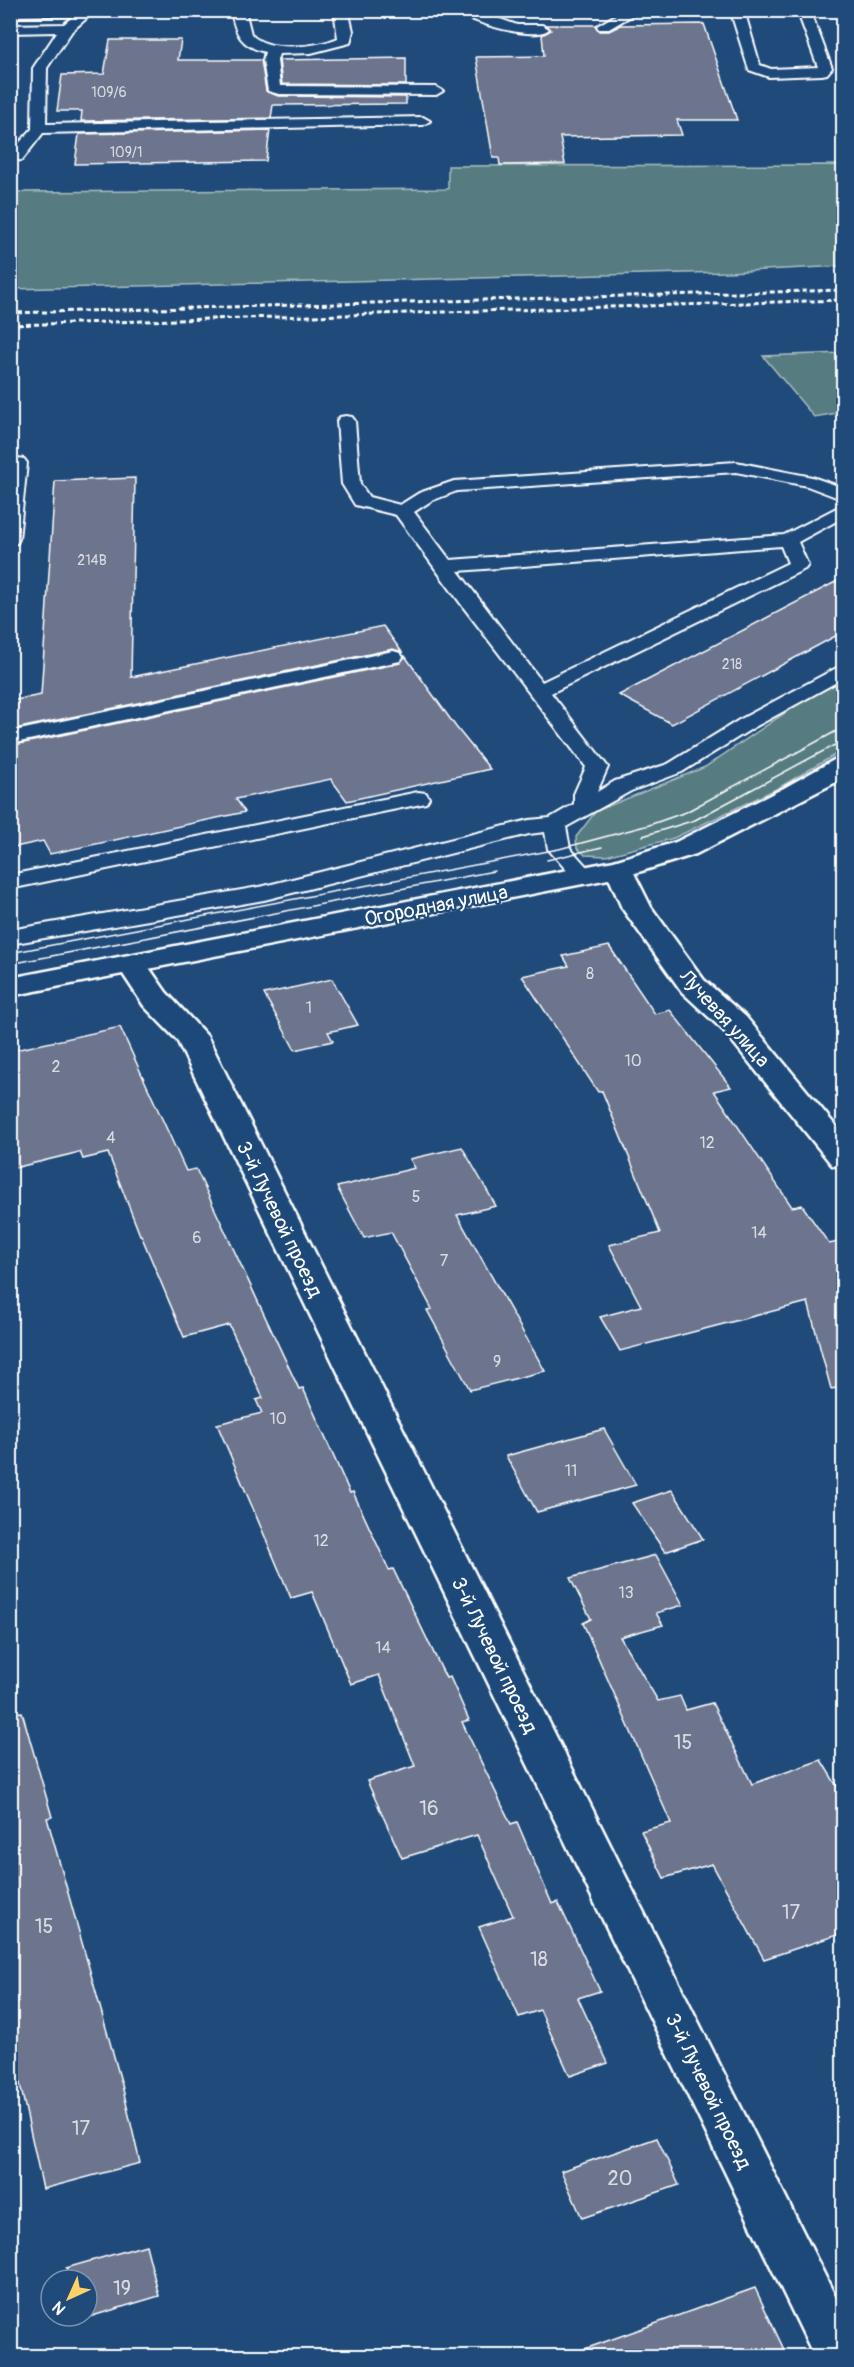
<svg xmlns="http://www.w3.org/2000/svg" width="854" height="2367" viewBox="0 0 854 2367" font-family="Pangolin,sans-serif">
<rect width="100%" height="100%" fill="#1f4a7a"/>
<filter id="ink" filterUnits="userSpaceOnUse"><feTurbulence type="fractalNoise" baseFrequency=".0167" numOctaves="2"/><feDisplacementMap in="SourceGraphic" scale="12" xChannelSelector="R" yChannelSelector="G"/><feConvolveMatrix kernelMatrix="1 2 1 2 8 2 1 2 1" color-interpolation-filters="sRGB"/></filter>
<g filter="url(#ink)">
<g fill="#577c82" stroke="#abbec0" stroke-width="1.5">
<polygon points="843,165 843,266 728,272 11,289 11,176 16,176 17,192 448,189 448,166"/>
<polygon points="843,353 843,412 814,417 763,356"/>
<polygon points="843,677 843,750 780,787 674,838 606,856 585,855 577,848 576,837 596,811 705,767 816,692"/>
</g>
<g fill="#6c758d" stroke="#fff" stroke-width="1.5">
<polygon points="704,24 737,120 677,120 682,135 560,137 565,164 500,165 499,158 493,158 476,57 544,56 542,35 551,30 546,25 595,25 599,31 609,31 621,25"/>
<polygon points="110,40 181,40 178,60 261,60 266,91 278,96 406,97 406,104 273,105 271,118 81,121 82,111 57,111 62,75 104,74"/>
<polygon points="406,58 406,85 282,84 279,60"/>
<polygon points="270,130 266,161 75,164 79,134"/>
<polygon points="135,478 131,677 383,626 402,652 393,649 10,730 10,701 41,695 55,481"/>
<polygon points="843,578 843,632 672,724 619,695"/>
<polygon points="405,656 456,727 490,769 347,801 331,779 236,799 245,812 50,854 43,841 10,848 10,746 400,663"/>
<polygon points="609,946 655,1014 670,1010 731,1087 714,1091 792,1207 802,1205 829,1244 843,1241 843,1387 831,1389 808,1302 620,1351 600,1317 641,1306 609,1245 660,1233 602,1091 598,1092 522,976 569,966 563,956"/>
<polygon points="332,979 358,1025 328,1032 333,1041 295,1050 264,994"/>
<polygon points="120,1027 186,1171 196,1169 299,1389 303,1388 350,1493 353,1492 389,1570 393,1569 446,1678 450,1677 469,1720 462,1722 511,1824 517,1822 552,1904 558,1902 600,1991 578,1998 608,2063 570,2076 540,2010 519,2017 479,1927 513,1916 477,1835 402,1858 367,1781 415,1766 379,1675 351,1684 312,1592 291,1598 217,1424 262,1413 256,1400 263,1398 229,1325 184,1337 141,1235 140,1235 108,1153 83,1159 80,1152 10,1169 10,1051"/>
<polygon points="462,1147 496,1206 457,1215 545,1371 470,1390 427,1310 432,1309 391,1232 364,1238 337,1187 415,1168 410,1159"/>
<polygon points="604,1429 636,1485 537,1512 506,1456"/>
<polygon points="672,1490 703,1539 665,1552 632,1503"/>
<polygon points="656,1555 683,1605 656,1613 663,1625 620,1637 658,1701 680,1696 686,1710 712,1703 752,1784 821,1760 843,1796 843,1933 764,1959 712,1864 664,1878 641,1831 671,1823 583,1623 591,1619 570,1578"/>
<polygon points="22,1712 52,1817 47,1818 122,2085 140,2163 43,2189 10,2038 10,1713"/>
<polygon points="657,2138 679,2185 582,2218 561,2171"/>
<polygon points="146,2245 159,2296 79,2320 78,2316 87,2316 87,2280 69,2280 66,2268"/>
<polygon points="755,2288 787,2356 580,2356 579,2351"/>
</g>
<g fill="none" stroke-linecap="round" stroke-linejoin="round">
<defs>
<g id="service">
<polygon points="81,10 96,10 72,31 47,68 46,124 423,117 430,121 423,125 43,133 22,160 10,161 10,153 32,129 33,68 57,32 10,33 10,25 64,24"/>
<path d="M 231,10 L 245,10 L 251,34 C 267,53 318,47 338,38 L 334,10 L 348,10 L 353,31 L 350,43 L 311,53 L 279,54 L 277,60 L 280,86 L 436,87 L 443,91 L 436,95 L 279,94 L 268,91 L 263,60 L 265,52 C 241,46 235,34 231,10 Z"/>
<path d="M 455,10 L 475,10 L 517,25 L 542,25 L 549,29 C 535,42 468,22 455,10 Z"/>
<polygon points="624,10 641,10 609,29 599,29 597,26"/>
<polygon points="730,10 744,10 760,65 771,69 818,67 797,10 810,10 832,68 827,74 822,75 769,77 749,70"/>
<path d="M 346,416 L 352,417 L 355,421 L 360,484 L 369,497 L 400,505 L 419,493 L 454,481 L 736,462 L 812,477 L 844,488 L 844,500 L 807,486 L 736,472 L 457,491 L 431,501 L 414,512 L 450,560 L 784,535 L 844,504 L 844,517 L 798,542 L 808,565 L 805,569 L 551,693 L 608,767 L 597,792 L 615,781 L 668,764 L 739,720 L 844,664 L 844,678 L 753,728 L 682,772 L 631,791 L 566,827 L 570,848 L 596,877 L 593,882 L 585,884 L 577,882 L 548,849 L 545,832 L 529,834 L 264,900 L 10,944 L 10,930 L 264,886 L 529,820 L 550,818 L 574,804 L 574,794 L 586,767 L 464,608 L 396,515 L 355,505 L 342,484 L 337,421 L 340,417 ZM 781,546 L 788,563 L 542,682 L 458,571 Z"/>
<polygon points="18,458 24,459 27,463 19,539 17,543 10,545 10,461"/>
<polygon points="393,651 400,653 403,657 400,661 10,744 10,732"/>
<polygon points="418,792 426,793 429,798 426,803 10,889 10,875"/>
</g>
<g id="minor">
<polygon points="619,860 629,863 651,907 704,980 746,1017 844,1136 844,1168 832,1165 724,1031 682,992 622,908 605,869 609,863"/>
<polygon points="132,956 143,959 166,992 207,1036 844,2314 844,2356 814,2356 177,1040 144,1006 117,965 121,959"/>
</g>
<polygon id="tertiary" points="844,758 844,778 696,854 629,875 10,996 10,978 614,861 676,842 784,788 834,760"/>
<polygon id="primary" points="10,10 79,10 71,15 10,16"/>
</defs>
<use href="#service" stroke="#fff" stroke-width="4"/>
<use href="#minor" stroke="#fff" stroke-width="5"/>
<use href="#tertiary" stroke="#fff" stroke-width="5"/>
<use href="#primary" stroke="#fff" stroke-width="5"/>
<use href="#service" fill="#1f4a7a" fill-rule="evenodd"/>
<use href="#minor" fill="#1f4a7a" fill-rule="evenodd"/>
<use href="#tertiary" fill="#1f4a7a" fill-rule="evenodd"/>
<use href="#primary" fill="#1f4a7a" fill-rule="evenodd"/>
<g stroke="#fff" stroke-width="1.5">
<polyline points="643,836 695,820 844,740"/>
<polyline points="547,860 602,847"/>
<polyline points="10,953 559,849 649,825 686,812 844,727"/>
<polyline points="10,964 494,871"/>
</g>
<g stroke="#fff" stroke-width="3" stroke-dasharray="5 3" stroke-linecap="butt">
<polyline points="10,313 844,290"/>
<polyline points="10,325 844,300"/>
</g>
</g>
</g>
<g text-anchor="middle" stroke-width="4.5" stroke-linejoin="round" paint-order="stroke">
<g font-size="14" fill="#dadce2">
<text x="109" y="97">109/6</text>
<text x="126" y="157">109/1</text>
<text x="92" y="565">214В</text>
<text x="732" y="669">218</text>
</g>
<g font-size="16" fill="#dadce2">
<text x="590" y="979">8</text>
<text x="309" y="1013">1</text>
<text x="633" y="1066">10</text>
<text x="56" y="1072">2</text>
<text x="111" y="1143">4</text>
<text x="707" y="1148">12</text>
<text x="416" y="1202">5</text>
<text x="759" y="1238">14</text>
<text x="197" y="1243">6</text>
<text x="444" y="1266">7</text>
<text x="497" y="1367">9</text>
<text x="278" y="1424">10</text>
<text x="571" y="1476">11</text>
<text x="321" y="1546">12</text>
<text x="626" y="1598">13</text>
<text x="383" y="1653">14</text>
</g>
<g font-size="20" fill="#fff" stroke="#1f4a7a">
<text transform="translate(436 905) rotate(-11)" y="7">Огородная улица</text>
<text transform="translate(725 1018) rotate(48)" y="7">Лучевая улица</text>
<text transform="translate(280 1219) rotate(64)" y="7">3-й Лучевой проезд</text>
<text transform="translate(495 1655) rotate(64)" y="7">3-й Лучевой проезд</text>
<text transform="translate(709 2091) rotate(64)" y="7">3-й Лучевой проезд</text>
</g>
<g font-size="20" fill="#dadce2">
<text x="683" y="1749">15</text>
<text x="429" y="1815">16</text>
<text x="791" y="1919">17</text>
<text x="44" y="1933">15</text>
<text x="539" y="1966">18</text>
<text x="81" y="2135">17</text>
<text x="620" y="2185">20</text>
<text x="122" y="2295">19</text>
</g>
</g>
<rect width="854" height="2367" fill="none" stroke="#1f4a7a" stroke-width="36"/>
<rect x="18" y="18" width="818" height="2331" fill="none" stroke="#fff" stroke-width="2" filter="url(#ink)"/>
<g transform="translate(69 2298) rotate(225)"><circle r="28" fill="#1f4a7a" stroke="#7992af" stroke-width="1.5"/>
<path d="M0-4.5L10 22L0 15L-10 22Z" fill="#ffd166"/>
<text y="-9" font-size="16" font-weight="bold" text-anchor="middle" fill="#ffffff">N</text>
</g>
</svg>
